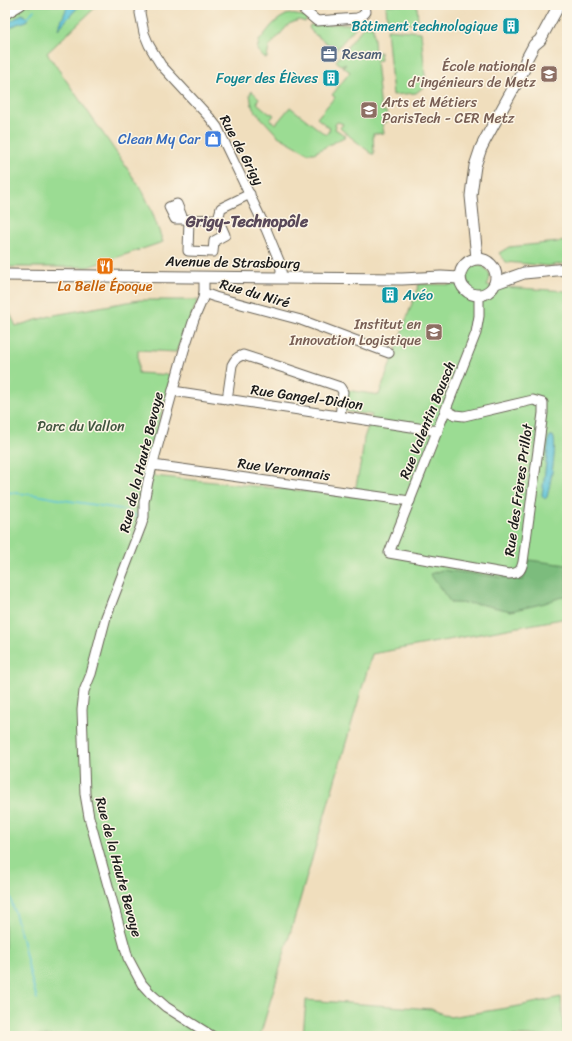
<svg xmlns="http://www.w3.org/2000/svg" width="572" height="1041" viewBox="0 0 572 1041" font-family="Sriracha,sans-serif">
<rect width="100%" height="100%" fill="#fcf5e5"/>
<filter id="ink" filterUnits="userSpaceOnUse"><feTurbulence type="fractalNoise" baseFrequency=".025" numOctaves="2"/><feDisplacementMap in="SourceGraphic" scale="8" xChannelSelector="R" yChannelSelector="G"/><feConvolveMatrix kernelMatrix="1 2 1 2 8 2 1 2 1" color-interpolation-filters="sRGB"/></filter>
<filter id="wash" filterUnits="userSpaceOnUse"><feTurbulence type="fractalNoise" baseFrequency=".012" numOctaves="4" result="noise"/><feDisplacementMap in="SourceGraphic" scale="16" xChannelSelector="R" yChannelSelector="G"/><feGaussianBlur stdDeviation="0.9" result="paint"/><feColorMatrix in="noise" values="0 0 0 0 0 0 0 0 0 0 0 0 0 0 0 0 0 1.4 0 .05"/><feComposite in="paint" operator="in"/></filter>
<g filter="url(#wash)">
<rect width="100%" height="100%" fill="#f0debd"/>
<g fill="#9bdc93" stroke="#5c7c58">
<polygon points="19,5 98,5 47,53 116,152 143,192 151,209 163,242 88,267 5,267 5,13"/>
<polygon points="386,5 417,5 418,23 410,24 387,20"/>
<polygon points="290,14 303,16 306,17 307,20 305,22 299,20 289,24 269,47 267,58 263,57 257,50 259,41 272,25 279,19 286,15"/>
<polygon points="337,24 358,24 336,50 313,33 309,28 310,25 312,25"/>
<polygon points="364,26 373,27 375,53 380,52 381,60 376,61 381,111 386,111 387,122 382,123 384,133 373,134 374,154 372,154 342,130 340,128 343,124 338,122 336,123 335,125 336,126 335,129 346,136 314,153 308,153 278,136 253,109 251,101 250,94 252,91 259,98 257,101 258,102 257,103 270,114 271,113 274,115 270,120 276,124 290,107 326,135 330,129 317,118 335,97 332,95 350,72 342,66 346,65 345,64 340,65 336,61"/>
<polygon points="387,29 421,32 426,85 416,93 393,95"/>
<polygon points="567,241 567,263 548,266 506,262 499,253 509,247"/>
<path d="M 479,265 C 490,268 492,277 487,286 L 567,291 L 567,618 L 372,654 L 260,1036 L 5,1036 L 5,303 L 16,326 L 36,320 L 54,315 L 139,300 L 198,300 L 176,352 L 138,350 L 138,373 L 172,375 L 160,420 L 153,476 L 354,496 L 362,456 L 364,438 L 372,415 L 344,411 L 346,390 L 379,395 L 419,284 L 469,285 C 464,275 467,266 479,265 Z"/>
<polygon points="561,997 564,1036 303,1036 306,1000 431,1009 450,1017 519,1006"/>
</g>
<polygon fill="#7cbc7d" stroke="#4c6c4c" points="529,560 567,565 567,595 545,603 511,611 479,604 451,603 430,574 442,570 523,580"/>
<g fill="#5dc4da" stroke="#3c707b">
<polygon points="68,5 80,5 58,29"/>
<polygon points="22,14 27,18 27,21 17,24 5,31 5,25"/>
<path d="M 550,436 L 553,436 C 558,444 550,486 547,497 L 545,499 L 542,495 L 549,438 Z"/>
</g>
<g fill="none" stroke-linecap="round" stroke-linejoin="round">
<g stroke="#5dc4da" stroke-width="1.5">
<polyline points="25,18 27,18 34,10"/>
<polyline points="5,492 36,495 63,500 121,509 139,517"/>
<path d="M 5,877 C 10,898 17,919 22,939 C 27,959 31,980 37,999"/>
</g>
</g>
</g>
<g filter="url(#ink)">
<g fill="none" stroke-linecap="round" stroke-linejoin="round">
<defs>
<g id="minor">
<polyline points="141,5 140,13 144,33 149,45 156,57 161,65 210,118 217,127 266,229 280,263 282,278"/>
<polyline points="298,5 317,21 357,18 362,16 366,12 365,5"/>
<polyline points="6,14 21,5"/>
<polyline points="183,219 175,219 169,207 177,204 183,219 189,220"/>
<polyline points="218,219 189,220 188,251 213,252 214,241 225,235 218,219 221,208 250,194"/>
<polyline points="204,277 204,293 203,298 194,319 184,350 148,481 144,502 144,517 141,526 106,617 91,674 84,691 82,710 85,794 89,817 128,958 136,973 142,984 151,994 166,1007 212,1036"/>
<polyline points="204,293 215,297 301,320 389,353"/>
<polyline points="173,391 438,431"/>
<path d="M 227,400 L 232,365 C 235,359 237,357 243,355 L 284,368 L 340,387 L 343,392 L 340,416"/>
<path d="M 446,410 L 455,415 L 464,416 L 533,400 L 543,403 L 543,413 L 523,562 C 521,571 519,573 509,574 L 389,553 L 476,333 L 479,316 L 479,295"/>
<polyline points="153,465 410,501"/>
</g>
<g id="major">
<polyline points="477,258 471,196 472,187 475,166 481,148 485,140 524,69 526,60 534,45 540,40 559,5"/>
<circle cx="478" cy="277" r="18"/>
<polyline points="5,275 282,278 402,279 441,277 460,278"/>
<polyline points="496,283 524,273 567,269"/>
</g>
</defs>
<use href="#minor" stroke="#666054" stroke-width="11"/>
<use href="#major" stroke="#666054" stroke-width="13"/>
<use href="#minor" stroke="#fff" stroke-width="9"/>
<use href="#major" stroke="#fff" stroke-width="11"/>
</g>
</g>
<defs>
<symbol id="building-square" viewBox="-11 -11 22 22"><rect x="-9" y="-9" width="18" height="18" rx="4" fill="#0f9aa8" stroke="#fcf5e5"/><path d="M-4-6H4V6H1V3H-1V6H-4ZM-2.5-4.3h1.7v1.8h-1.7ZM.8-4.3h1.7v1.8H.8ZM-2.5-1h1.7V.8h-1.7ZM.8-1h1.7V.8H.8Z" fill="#fff"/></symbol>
<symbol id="office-square" viewBox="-11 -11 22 22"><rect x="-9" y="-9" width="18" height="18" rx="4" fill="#5c6f8a" stroke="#fcf5e5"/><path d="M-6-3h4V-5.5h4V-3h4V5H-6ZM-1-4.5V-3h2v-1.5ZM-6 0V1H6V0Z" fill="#fff"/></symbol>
<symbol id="university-square" viewBox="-11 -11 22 22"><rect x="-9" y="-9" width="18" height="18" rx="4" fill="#8d6e63" stroke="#fcf5e5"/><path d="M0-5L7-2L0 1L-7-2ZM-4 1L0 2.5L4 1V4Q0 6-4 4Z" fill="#fff"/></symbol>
<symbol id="shop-square" viewBox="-11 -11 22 22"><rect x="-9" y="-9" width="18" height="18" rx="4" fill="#3f7fe0" stroke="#fcf5e5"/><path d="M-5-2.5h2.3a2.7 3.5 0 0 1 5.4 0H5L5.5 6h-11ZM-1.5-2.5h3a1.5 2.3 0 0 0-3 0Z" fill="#fff"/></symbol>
<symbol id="restaurant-square" viewBox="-11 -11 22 22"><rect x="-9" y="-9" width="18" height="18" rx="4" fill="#e8710a" stroke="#fcf5e5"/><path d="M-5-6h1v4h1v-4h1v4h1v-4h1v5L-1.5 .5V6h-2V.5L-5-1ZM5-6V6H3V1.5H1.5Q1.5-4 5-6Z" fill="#fff"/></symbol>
</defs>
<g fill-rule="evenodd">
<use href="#building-square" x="501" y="16" width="20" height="20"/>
<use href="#office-square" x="319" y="44" width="20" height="20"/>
<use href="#university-square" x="539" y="64" width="20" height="20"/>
<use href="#building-square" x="321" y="68" width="20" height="20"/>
<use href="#university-square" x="359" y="100" width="20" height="20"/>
<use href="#shop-square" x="203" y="129" width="20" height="20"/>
<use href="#restaurant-square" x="95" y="256" width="20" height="20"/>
<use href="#building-square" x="380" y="285" width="20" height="20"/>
<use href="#university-square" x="424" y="322" width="20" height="20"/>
</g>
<g text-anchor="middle" stroke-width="3" stroke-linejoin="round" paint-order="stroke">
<g font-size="14" fill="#0d838f" stroke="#fcf5e5" text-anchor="end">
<text x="498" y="31">Bâtiment technologique</text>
<text x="318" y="83">Foyer des Élèves</text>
<text x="403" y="300" text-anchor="start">Avéo</text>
</g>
<g font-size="14" fill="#4e5e75" stroke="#fcf5e5" text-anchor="start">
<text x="342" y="59">Resam</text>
</g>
<g font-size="14" fill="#785e54" stroke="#fcf5e5" text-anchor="end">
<text x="536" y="71">École nationale<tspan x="536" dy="16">d'ingénieurs de Metz</tspan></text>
<text x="382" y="107" text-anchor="start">Arts et Métiers<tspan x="382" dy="16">ParisTech - CER Metz</tspan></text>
<text x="421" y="329">Institut en<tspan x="421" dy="16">Innovation Logistique</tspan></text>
</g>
<g font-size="14" fill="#366cbe" stroke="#fcf5e5" text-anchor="end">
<text x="200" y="144">Clean My Car</text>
</g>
<g font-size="14" fill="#1c1c1c" stroke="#fcf5e5">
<text transform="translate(242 150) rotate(62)" y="5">Rue de Grigy</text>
<text transform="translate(233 262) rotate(1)" y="5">Avenue de Strasbourg</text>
<text transform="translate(255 293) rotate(16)" y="5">Rue du Niré</text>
<text transform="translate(307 397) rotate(8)" y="5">Rue Gangel-Didion</text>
<text transform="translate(427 420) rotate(-68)" y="5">Rue Valentin Bousch</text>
<text transform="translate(141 462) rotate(-76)" y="5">Rue de la Haute Bevoye</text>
<text transform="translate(284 469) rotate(8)" y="5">Rue Verronnais</text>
<text transform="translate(518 490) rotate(-82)" y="5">Rue des Frères Prillot</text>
<text transform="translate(119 867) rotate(75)" y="5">Rue de la Haute Bevoye</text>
</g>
<g font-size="14" fill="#c56008" stroke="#fcf5e5">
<text x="105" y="291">La Belle Époque</text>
</g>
<g font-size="14" fill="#425640" stroke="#fcf5e5">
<text x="81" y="431">Parc du Vallon</text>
</g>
<g font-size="16" font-weight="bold" fill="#594959" stroke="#fcf5e5">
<text x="247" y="227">Grigy-Technopôle</text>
</g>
</g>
<rect width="572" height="1041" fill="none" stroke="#fcf5e5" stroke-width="20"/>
</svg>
